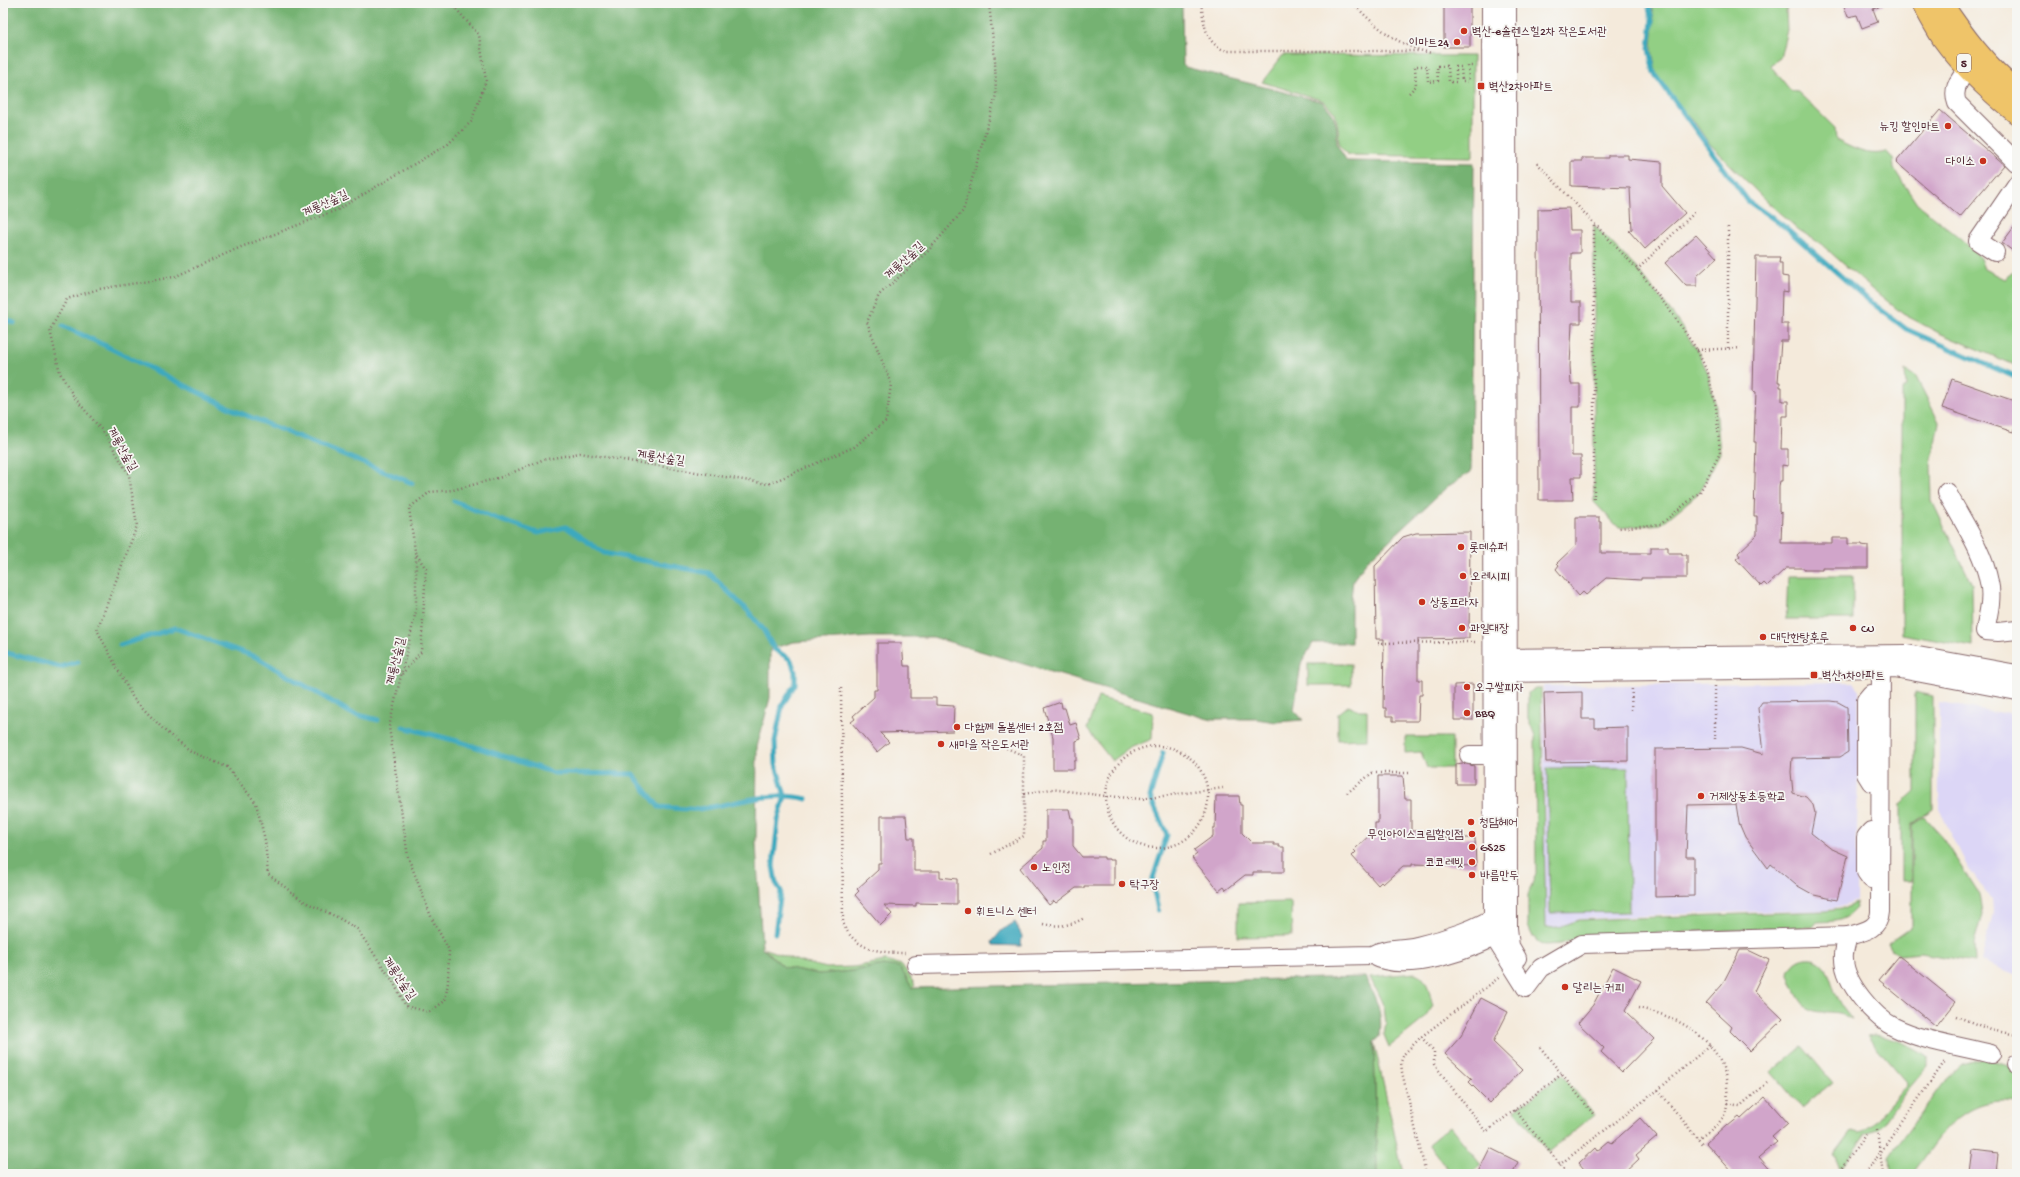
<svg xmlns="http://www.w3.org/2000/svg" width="2020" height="1177" viewBox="0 0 2020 1177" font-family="'Gochi Hand','Poor Story',sans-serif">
<rect width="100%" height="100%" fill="#f6f6f2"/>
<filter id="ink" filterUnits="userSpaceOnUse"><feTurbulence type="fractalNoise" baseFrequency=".025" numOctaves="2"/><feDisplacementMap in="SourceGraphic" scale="8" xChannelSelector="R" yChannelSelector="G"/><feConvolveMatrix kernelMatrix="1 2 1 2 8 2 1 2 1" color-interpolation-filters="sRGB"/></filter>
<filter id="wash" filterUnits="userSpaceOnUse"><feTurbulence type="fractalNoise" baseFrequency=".012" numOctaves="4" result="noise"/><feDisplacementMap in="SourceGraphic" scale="16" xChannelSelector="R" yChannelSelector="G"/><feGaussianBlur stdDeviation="0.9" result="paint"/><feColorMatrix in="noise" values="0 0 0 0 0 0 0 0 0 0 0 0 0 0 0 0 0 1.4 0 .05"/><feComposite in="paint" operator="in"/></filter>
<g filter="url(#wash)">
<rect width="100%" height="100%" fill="#f4eadb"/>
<g fill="#dcd6f6">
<polygon points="1853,682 1859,691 1856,900 1841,907 1826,910 1703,913 1579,919 1559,927 1546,927 1543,686"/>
<polygon points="1939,703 2017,715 2017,975 1981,961 1993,913 1992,900 1966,864 1939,809"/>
</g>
<g fill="#92cf84" stroke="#6e7758">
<path d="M 1651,3 L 1791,3 L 1786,10 L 1787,30 L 1780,58 L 1770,65 L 1791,91 L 1798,92 L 1835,128 L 1836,140 C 1852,148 1868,157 1886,152 L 1893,158 L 1894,169 L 1917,204 L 1960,238 L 1979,256 L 1984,269 L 2004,279 L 2017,269 L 2017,366 L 1939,333 L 1903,314 L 1865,283 L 1821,244 L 1799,230 L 1766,201 L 1708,142 L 1695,123 L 1678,105 L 1656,73 L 1652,49 L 1654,20 Z"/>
<polygon points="1283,55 1473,56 1473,157 1348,155 1339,145 1338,128 1335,113 1324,101 1262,82"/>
<polygon points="1594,225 1639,271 1674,316 1697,350 1708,373 1716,407 1720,453 1700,492 1661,524 1619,528 1594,502"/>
<polygon points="1905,370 1916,377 1939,422 1931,464 1932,501 1972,584 1973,647 1902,634 1902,390 1906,387"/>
<polygon points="1788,576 1853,576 1853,619 1786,619"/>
<rect x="1308" y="664" width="43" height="21"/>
<path d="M 1535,688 L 1541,688 L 1546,928 L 1559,927 L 1579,920 L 1825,911 L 1842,909 L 1856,902 L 1857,908 C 1843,923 1835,921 1816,922 L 1812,927 L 1581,936 L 1561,944 L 1545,945 L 1538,942 L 1532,935 L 1528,926 L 1528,895 L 1536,873 L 1535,736 L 1528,718 L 1528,693 Z"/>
<polygon points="1915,692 1933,696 1933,809 1911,825 1911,881 1901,881 1901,804 1915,791"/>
<polygon points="1098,697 1153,713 1152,739 1130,748 1112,761 1087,729"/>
<polygon points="1348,706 1357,710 1367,710 1367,739 1338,740 1338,714"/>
<polygon points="1405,737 1452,737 1452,768 1427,768 1421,752 1405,753"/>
<polygon points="1547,768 1628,768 1629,912 1550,913"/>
<polygon points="1924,817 1944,839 1979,894 1982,914 1974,943 1975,962 1921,953 1899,955 1892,950 1888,943 1912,926 1912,825"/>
<polygon points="1291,902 1292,936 1238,937 1238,903"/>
<polygon points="763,948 801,962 827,968 854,967 885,961 902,965 915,985 912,988 905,975 883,965 853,971 819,974 784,967"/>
<path d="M 1813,958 C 1832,966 1830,985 1839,1001 C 1842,1007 1848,1013 1852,1019 C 1841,1013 1834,1013 1822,1013 C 1802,1014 1793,987 1788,972 C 1793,961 1801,957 1813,958 Z"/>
<path d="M 1415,973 C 1429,978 1429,994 1433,1006 L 1424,1019 L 1389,1047 L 1384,1035 L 1386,1023 L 1384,1007 L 1370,977 Z"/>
<path d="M 1875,1035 C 1891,1037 1915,1046 1928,1057 L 1928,1066 L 1905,1093 L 1883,1124 L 1877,1130 L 1866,1134 L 1839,1171 L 1838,1157 L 1834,1155 L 1852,1131 L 1860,1133 L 1872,1125 L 1907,1085 L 1906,1081 L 1867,1036 Z"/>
<polygon points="1374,1042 1402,1168 1405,1174 1377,1174"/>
<polygon points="1802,1046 1833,1083 1802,1108 1771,1072"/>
<path d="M 1986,1058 L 2005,1064 L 2017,1073 L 2017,1102 C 1961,1094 1942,1136 1912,1174 L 1890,1174 L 1889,1157 L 1942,1084 L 1963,1064 Z"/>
<polygon points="1562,1074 1594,1115 1548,1152 1515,1110"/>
<polygon points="1450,1126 1481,1165 1470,1174 1452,1174 1428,1144"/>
</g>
<path fill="#75b272" stroke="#60684e" d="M 3,3 L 1182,3 L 1183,65 L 1185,67 L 1323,102 L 1333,114 L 1337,128 L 1337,145 L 1347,161 L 1474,163 L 1471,472 L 1447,487 L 1366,562 L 1353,580 L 1351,598 L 1351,643 L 1313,643 L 1301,664 L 1294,710 L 1303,720 L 1276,722 L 1256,719 L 1208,719 L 933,637 L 870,637 L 794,642 L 770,649 L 770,698 L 757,747 L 756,843 L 762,948 L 784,967 L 819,974 L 853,971 L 883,965 L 900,967 L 912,988 L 1365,977 C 1376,999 1383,1012 1380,1037 L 1374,1042 L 1377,1174 L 3,1174 Z"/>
<polygon fill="#3ea9be" stroke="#446474" points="1015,922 1022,936 1021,946 993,945 992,942 1002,930"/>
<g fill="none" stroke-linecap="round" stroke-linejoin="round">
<g stroke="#3ea9be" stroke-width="5">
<polyline points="1648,3 1652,21 1649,49 1654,73 1748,201 1785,227 1867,299 1906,329 2017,378"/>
<polyline points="3,318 14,323"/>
<polyline points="63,326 104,345 238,412 412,483"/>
<polyline points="454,501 494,518 538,533 566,527 604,553 709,573 748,611 763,629 774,649 791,660 795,672 795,684 782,706 775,741 776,765 785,796 778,820 773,866 776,883 781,891 775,933"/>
<polyline points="120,645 175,628 256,657 351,713 378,720"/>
<polyline points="3,652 60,667 78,662"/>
<path d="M 403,727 L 461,742 L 554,773 L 633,774 L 659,807 C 672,808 687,810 699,809 C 735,804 771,790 807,799"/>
<polyline points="1158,910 1152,881 1167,835 1150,797 1163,753"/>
</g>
</g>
<g id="blocks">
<g fill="#d1a5ca">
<rect x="1444" y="3" width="26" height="44"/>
<polygon points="1843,3 1884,3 1884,5 1873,9 1878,22 1862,28 1857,15 1848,17"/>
<polygon points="1940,110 2004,165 1960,217 1896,162"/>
<polygon points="1608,155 1628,155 1628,159 1662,162 1662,186 1685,213 1645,249 1629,231 1632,229 1630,188 1571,186 1571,161 1582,161 1582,158 1608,158"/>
<polygon points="1569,208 1570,230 1580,230 1580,253 1571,253 1571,302 1581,302 1581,323 1572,323 1570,366 1571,384 1580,384 1580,407 1572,407 1572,456 1581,456 1581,477 1572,477 1573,500 1539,500 1538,209"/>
<polygon points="2017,223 2017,254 2002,243"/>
<polygon points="1696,235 1717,258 1697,276 1697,286 1686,286 1665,263"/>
<polygon points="1756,257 1780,257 1779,263 1782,263 1782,276 1788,277 1788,292 1782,291 1781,324 1788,324 1788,341 1781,341 1778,382 1780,382 1780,387 1782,387 1782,401 1788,401 1788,416 1782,416 1781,449 1788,449 1788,466 1782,465 1782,481 1780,481 1779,486 1779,512 1782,513 1781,543 1832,543 1832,538 1848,538 1848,544 1862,544 1862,545 1868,546 1868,568 1822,568 1822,570 1804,570 1804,568 1786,568 1767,586 1764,583 1761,586 1736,559 1740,556 1738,553 1757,535 1757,516 1754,516 1756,442 1754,442 1756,392 1753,391"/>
<polygon points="1952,379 2017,402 2017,420 2013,432 1942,408"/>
<polygon points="1576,517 1599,517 1599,522 1601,522 1601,553 1651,553 1651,547 1668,547 1668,553 1682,553 1682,555 1687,555 1687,578 1641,578 1641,580 1606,578 1586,595 1583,592 1579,596 1556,569 1559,565 1557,563 1576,545"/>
<polygon points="1470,532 1469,638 1418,639 1418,680 1422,680 1422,695 1419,695 1418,721 1393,721 1393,716 1386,716 1386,708 1383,708 1384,639 1376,639 1375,566 1403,537 1416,533"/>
<polygon points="877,643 902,643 904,666 910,666 910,698 936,698 936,705 954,706 953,731 880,733 889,742 877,752 851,722 855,719 853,716 874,697 874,690 877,690"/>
<polygon points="1473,684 1473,720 1454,720 1454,685"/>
<polygon points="1582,692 1582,719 1595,719 1595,728 1628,727 1628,761 1546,762 1544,693"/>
<polygon points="1830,701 1838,702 1847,707 1848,752 1840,757 1792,758 1791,772 1793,793 1806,797 1813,805 1815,813 1811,833 1830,848 1848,856 1837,900 1814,895 1796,885 1771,864 1768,868 1745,837 1739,823 1736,804 1688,805 1686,857 1694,857 1694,896 1655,897 1655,749 1741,748 1763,754 1758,708 1762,702"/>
<polygon points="1061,702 1062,708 1065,708 1070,725 1076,723 1081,739 1076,741 1076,761 1074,761 1074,769 1053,769 1053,737 1044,708"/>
<polygon points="1463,763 1474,766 1474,784 1456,784 1456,764"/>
<polygon points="1378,776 1403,776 1405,799 1411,799 1411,831 1437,831 1437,838 1475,838 1476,866 1412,864 1412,866 1403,866 1383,884 1381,882 1378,885 1352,856 1356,852 1354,850 1375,830 1375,823 1378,823"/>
<polygon points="1216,796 1239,796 1240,805 1242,805 1242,833 1252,843 1274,843 1274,845 1279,845 1279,847 1284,847 1284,872 1253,872 1253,875 1245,875 1226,890 1224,887 1219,891 1192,858 1197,854 1194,850 1213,836 1213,828 1215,828"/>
<polygon points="1046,809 1069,809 1071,818 1073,818 1073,846 1082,857 1104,857 1104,859 1109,859 1109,860 1114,860 1114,886 1084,886 1084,888 1076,888 1056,903 1054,901 1049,905 1020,868 1043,848 1043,841 1046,841"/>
<polygon points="881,816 906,816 908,838 914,838 914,871 940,871 940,877 957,879 957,904 916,903 916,906 884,905 892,914 881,925 855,895 859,891 857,889 878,870 878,863 881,863"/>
<polygon points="1740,950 1748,950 1769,960 1754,991 1783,1019 1750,1051 1730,1031 1732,1027 1706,1003 1722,985"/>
<polygon points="1899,956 1956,1002 1936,1027 1879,980"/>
<polygon points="1613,967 1641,981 1625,1011 1654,1039 1622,1072 1601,1052 1604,1048 1578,1023 1593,1005"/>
<polygon points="1481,998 1508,1012 1493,1042 1522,1070 1490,1103 1469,1082 1472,1079 1445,1054 1461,1036"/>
<polygon points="1765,1097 1788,1123 1772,1137 1777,1142 1759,1157 1774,1174 1734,1174 1706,1143 1727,1124 1728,1126 1739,1117 1741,1119"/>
<polygon points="1640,1118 1657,1137 1636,1155 1639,1159 1623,1174 1588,1174 1579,1163 1595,1148 1597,1151 1609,1141 1612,1143"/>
<polygon points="1490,1148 1518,1162 1512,1174 1477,1174"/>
<polygon points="1973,1151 1998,1154 1996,1174 1970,1174"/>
</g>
</g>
</g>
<g filter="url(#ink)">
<use href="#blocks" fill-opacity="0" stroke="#866669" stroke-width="1"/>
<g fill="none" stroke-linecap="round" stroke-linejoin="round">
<defs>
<g id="minor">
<path d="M 1491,3 L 1493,918 L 1494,937 L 1526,988 L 1541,968 L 1582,944 L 1848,936 C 1862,932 1879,930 1880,912 L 1881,655"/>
<polyline points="1507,3 1508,928 1510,946 1517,958"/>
<path d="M 1980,61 C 1966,71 1950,84 1957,103 L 2017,163"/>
<polyline points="1995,252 1978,241 2017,184"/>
<path d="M 1947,492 C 1962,521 1983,550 1989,582 C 1993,598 1988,615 1985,631 L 1998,632 L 2017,630"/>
<polyline points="1496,658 1907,654 2017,674"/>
<polyline points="1496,673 1895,668 2017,691"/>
<polyline points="1469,755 1493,755"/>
<polyline points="1871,782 1866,774 1866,700 1871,694"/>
<polyline points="1871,879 1866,872 1866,837 1871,831"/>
<path d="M 1848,936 C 1846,944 1843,952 1844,960 C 1845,983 1874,1017 1894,1027 C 1922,1041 1961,1046 1991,1054"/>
<path d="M 1374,956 C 1406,974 1476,949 1504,931"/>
<path d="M 916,965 L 1372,955 C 1386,947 1401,950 1417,946 C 1444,940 1480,928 1502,912"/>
<polyline points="2016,1064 2017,1064"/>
</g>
<g id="major">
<path d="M 1923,3 C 1929,14 1936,27 1943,38 C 1963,66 1990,91 2017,113"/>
<path d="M 1941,3 C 1963,36 1986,67 2017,92"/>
</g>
</defs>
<use href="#minor" stroke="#866669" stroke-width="20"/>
<use href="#major" stroke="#866669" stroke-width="24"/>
<g stroke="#866669" stroke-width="2.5" stroke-dasharray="1 3" stroke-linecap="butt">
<polyline points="451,3 479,35 486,81 471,122 448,144 337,210 241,247 174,277 99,289 67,299 50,330 60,373 74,397 105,434 129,475 137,526 97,630 133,698 166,732 192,752 227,767 256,803 265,840 268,874 303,901 337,917 357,929 392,980 406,1006 429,1012 445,1001 448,983 449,950 432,919 408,857 389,727 416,611 416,558 409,508 430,492 453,490 502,477 542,460 580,453 768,484 854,447 886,421 891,384 867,322 879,295 928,251 963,211 996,95 995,60 989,3"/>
<path d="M 1201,3 C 1204,23 1205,45 1227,51 L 1420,51"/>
<path d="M 1353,3 C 1374,26 1401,48 1432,53"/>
<polyline points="1409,93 1416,86 1415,66 1427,66 1428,82 1438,81 1437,66 1448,66 1449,82 1456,82 1456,67 1461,67 1462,81 1469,81 1468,66 1474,66"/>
<polyline points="1537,163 1639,271 1674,316 1697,350 1708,373 1716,407 1720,453 1700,492 1661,524 1619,528"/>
<polyline points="1594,226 1594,502"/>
<polyline points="1637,270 1695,212"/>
<polyline points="1728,348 1728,227"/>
<polyline points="1697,350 1741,348"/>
<polyline points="1378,643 1477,642"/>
<polyline points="402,674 421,652 426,569 415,552"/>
<polyline points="1715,686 1715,739"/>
<path d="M 841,688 L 843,922 C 852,949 880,953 905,953"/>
<polyline points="1631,710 1632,687"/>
<circle cx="1157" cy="797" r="51"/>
<polyline points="1347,793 1372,773 1409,773"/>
<polyline points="1024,794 1051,789 1106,796 1141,799 1223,788"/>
<polyline points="991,854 1024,836 1024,756 996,743"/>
<path d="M 1043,924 C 1058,927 1071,926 1084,918"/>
<path d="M 1638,1008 C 1679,1016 1724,1041 1727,1087 C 1728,1097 1728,1109 1723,1117 C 1718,1126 1706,1133 1698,1139"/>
<polyline points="1956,1016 1991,1030 2017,1035"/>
<polyline points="1421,1037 1434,1051 1434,1064 1486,1132 1562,1074"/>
<polyline points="1540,1047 1594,1115"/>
<polyline points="1658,1090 1702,1144"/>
<polyline points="1727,1103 1740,1106 1767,1083"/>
<polyline points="1515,1110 1568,1174"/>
<polyline points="1877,1130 1883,1174"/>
<polyline points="1559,1165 1658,1090 1710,1045"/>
<polyline points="1426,1174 1402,1072 1401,1062 1404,1054 1421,1037 1501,976"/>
<polyline points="1837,1174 1866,1134"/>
<polyline points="1865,1174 1946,1060"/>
</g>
<use href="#minor" stroke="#fff" stroke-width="18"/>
<use href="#major" stroke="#efc469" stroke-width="22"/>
</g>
</g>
<g fill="#c8321e" stroke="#f6f6f2" stroke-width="1.5">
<circle cx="1464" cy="31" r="4"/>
<circle cx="1457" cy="42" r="4"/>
<rect x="1477" y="82" width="8" height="8" rx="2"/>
<circle cx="1948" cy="126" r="4"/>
<circle cx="1983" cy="161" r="4"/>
<circle cx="1461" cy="547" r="4"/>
<circle cx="1463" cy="576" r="4"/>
<circle cx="1422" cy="602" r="4"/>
<circle cx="1462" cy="628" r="4"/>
<circle cx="1853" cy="628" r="4"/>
<circle cx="1763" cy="637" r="4"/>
<rect x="1810" y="671" width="8" height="8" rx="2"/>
<circle cx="1467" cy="687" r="4"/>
<circle cx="1467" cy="713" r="4"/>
<circle cx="957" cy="727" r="4"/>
<circle cx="941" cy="744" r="4"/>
<circle cx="1701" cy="796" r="4"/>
<circle cx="1471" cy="822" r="4"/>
<circle cx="1472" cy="834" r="4"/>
<circle cx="1472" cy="847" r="4"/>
<circle cx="1472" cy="862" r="4"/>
<circle cx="1034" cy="867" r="4"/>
<circle cx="1472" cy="875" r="4"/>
<circle cx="1122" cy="884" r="4"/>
<circle cx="968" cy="911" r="4"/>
<circle cx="1565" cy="987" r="4"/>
</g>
<g text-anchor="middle" stroke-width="3.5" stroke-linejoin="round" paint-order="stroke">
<rect fill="#f6f6f2" stroke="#7e6067" stroke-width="1" x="1957" y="54" width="14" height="18" rx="3"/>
<g font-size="11" font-weight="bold" fill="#4a1f2b">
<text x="1964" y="67">5</text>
</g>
<g font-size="12" fill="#4a1f2b" stroke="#f6f6f2" text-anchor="start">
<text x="1472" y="35">벽산-e솔렌스힐2차 작은도서관</text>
<text x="1449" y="46" text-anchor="end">이마트24</text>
<text x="1489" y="90">벽산2차아파트</text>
<text x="1940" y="130" text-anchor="end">뉴킹 할인마트</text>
<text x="1975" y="165" text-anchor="end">다이소</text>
<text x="1469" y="551">롯데슈퍼</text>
<text x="1471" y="580">오레시피</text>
<text x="1430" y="606">상동프라자</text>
<text x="1470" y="632">과일대장</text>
<text x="1861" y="632">CU</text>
<text x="1771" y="641">대단한탕후루</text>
<text x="1822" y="679">벽산1차아파트</text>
<text x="1475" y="691">오구쌀피자</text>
<text x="1475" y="717">BBQ</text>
<text x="965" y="731">다함께 돌봄센터 2호점</text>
<text x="949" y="748">새마을 작은도서관</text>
<text x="1709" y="800">거제상동초등학교</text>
<text x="1479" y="826">청담헤어</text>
<text x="1464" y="838" text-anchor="end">무인아이스크림할인점</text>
<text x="1480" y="851">GS25</text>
<text x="1464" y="866" text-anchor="end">코코레빗</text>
<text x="1042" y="871">노인정</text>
<text x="1480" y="879">바름만두</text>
<text x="1130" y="888">탁구장</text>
<text x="976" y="915">휘트니스 센터</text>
<text x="1573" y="991">달리는 커피</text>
</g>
<g font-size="12" fill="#4a1f2b" stroke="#f6f6f2">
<text transform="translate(325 203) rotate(-25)" y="4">계룡산숲길</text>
<text transform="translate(904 260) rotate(-43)" y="4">계룡산숲길</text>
<text transform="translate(123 449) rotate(60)" y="4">계룡산숲길</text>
<text transform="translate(661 457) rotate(8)" y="4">계룡산숲길</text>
<text transform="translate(395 661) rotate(-77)" y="4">계룡산숲길</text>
<text transform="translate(400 978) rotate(55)" y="4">계룡산숲길</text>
</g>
</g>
<rect width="2020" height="1177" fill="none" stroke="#f6f6f2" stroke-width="16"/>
</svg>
